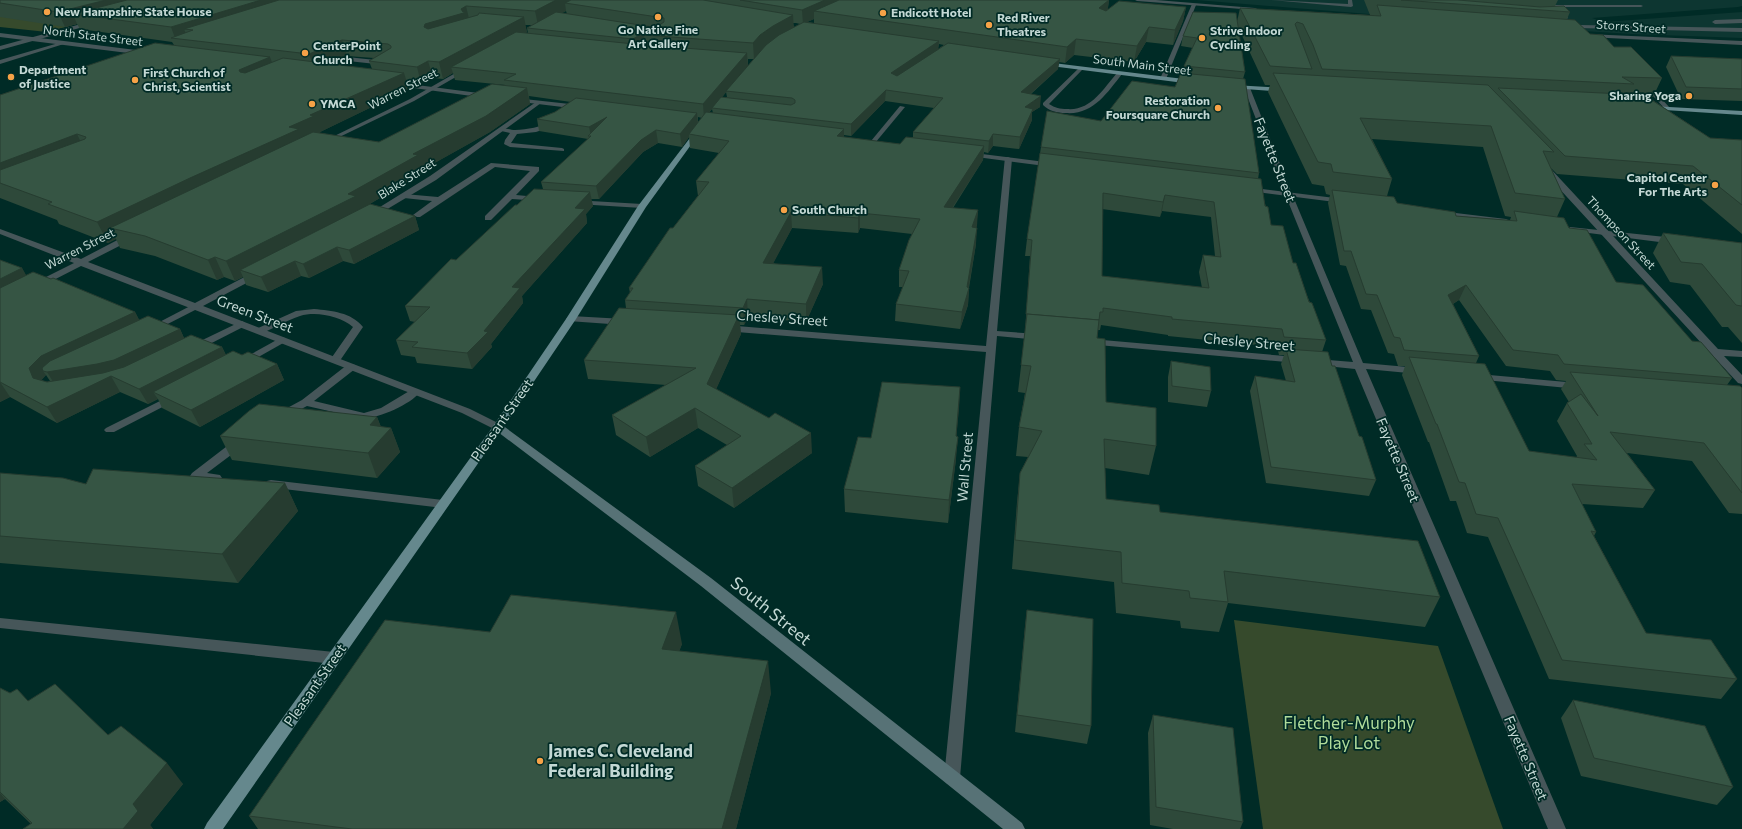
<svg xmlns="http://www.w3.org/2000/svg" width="1742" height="829" viewBox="0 0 1742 829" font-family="Commissioner,sans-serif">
<rect width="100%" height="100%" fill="#002b26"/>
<polygon fill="#0d3631" points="1196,0 1742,0 1742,6 1738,7 1592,18 1604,22 1742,12 1742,38 1632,34 1567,30"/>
<g fill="#364a2c">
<polygon points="13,0 166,0 47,32 0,27 0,3"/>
<polygon points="1234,620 1438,646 1503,829 1263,829"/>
</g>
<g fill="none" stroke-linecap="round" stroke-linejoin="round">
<g fill="#465659" fill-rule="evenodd">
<polygon points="1271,0 1348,4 1348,0 1352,0 1353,6 1351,7"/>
<polygon points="1554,5 1641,5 1643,6 1641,7 1560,7 1568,18 1565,20 1554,7"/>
<polygon points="1742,19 1742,23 1715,24 1712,22 1715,20"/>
<polygon points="1580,25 1742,28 1742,32 1578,28 1578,26"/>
<polygon points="62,42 67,43 0,64 0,60"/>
<polygon points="347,57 385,61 388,63 385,65 348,61 322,71 317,70"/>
<path d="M 1080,67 L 1083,69 L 1082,70 L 1049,104 C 1055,108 1060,109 1067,109 C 1091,111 1103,89 1117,73 L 1122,74 C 1107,93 1093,115 1066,113 C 1057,113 1049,111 1043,105 L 1043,103 Z"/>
<polygon points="900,106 905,107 875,143 871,143 871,141"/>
<path d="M 552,123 L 554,124 L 554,126 L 536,132 L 517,134 L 511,143 L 562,148 L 564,149 L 564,151 L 510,147 L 504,144 L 505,140 L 510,133 L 497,130 C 502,126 509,130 515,130 C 528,130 540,126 552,123 Z"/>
<polygon points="491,163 539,167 539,171 516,195 538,197 542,199 541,201 512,199 491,220 485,220 485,216 530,171 495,167 420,217 417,217 413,215 432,201 404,198 400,196 404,194 438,197"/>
<polygon points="574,200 642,204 646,206 642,208 577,204 573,202"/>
<polygon points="196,303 201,306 199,308 154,331 148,331 146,329"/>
<path d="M 314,309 C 332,311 351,312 363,327 L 339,362 L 335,363 L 330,360 L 353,327 C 340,316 316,311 300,316 C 287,320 275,328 262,333 L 256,333 L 254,331 L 256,329 L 296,311 Z"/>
<polygon points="242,321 247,324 245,326 198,350 190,350 189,348 190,346"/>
<polygon points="282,337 285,338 287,340 285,342 246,364 238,364 237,362"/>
<path d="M 351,364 L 355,365 L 356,367 L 355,369 L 314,401 L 364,413 L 381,408 L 411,390 L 415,389 L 420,392 C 410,405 380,417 364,419 L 307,406 L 286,417 L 278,417 L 276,415 L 278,413 L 302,400 L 347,365 Z"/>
<polygon points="174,394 179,397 178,399 114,432 106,432 104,430 106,428"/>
<polygon points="239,439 243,440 245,443 243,446 207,473 220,475 222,478 220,481 216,482 192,479 190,476 192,473 235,440"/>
<polygon points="271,480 443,500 447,501 449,504 447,507 443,508 267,487 265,484 267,481"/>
<polygon points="0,618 334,652 339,654 341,658 339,662 334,664 0,628"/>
</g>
<g fill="#465659" fill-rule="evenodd">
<polygon points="1192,4 1196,5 1166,79 1161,80 1160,79"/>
<polygon points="92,21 94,22 94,24 0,50 0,46"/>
<polygon points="466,67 469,69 468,70 414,101 327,143 322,142 410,99"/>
<polygon points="1642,82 1646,82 1670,108 1670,110 1666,110 1642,84"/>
<polygon points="1245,87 1250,88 1290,189 1363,363 1419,368 1424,371 1419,374 1366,369 1566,829 1548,829 1355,369 1316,365 1311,362 1316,359 1353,362 1283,189 1244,88"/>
<polygon points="536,102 541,103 436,180 374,217 371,217 367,215 430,176"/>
<polygon points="1005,157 1008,157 1012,159 997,331 1038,334 1043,337 1038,340 997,336 960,778 958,783 952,785 946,783 944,778 986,352 725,331 720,328 725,325 986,346"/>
<polygon points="1544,168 1550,168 1718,349 1742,351 1742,357 1724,356 1742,375 1742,384 1738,383 1544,172"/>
<polygon points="0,229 81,259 127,235 133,235 134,237 133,239 88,262 195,303 254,272 260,272 261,274 260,276 203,306 470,409 502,425 504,427 502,429 494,429 462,413 81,266 40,287 34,287 32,285 34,283 74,263 0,234"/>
<polygon points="571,316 624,319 629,322 624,325 568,321 566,319 568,317"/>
<polygon points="1091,339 1297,357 1302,360 1297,363 1087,344 1086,342 1087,340"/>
<polygon points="1478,374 1578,383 1583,386 1578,389 1474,379 1473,377"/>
</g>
<g fill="#465659" fill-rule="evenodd">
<polygon points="1135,0 1156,0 1255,8 1257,9 1255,10 1137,1"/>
<polygon points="0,33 144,51 147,53 144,55 0,37"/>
<polygon points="1587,34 1742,41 1742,45 1589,37 1587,36"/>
<polygon points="394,82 486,94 489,96 486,98 392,85 391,84"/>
<polygon points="515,98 579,105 582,107 579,109 513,101 513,99"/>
<polygon points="966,152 1053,163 1057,165 1053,167 969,156 965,154"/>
<polygon points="1246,187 1343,199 1347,201 1343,203 1249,191 1245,189"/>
<polygon points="1439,211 1506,219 1510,221 1506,223 1442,215 1439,215"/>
<polygon points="1570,227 1675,238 1679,241 1675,244 1573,231 1569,229"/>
</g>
<polygon fill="#577276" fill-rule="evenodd" points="498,424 502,425 711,578 1022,823 1025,829 1003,829 701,586 494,429 492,427 494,425"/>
<g fill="#65888d" fill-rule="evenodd">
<polygon points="1045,62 1192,80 1195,82 1192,84 1043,65 1043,63"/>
<polygon points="1233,85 1284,88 1287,90 1284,92 1231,88 1230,87"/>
<polygon points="1651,106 1742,111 1742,115 1649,109 1649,107"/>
<polygon points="696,130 701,131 646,207 576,319 502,429 223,829 204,829 207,823 494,425 566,319 638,206"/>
</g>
</g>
<g fill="#2e493a" fill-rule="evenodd">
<path d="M 0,0 L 1109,0 L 1108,8 L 1107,9 L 1186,7 L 1183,21 L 1173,45 L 1146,42 L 1134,62 L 1074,55 L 1065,63 L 1059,62 L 1058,69 L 1031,94 L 1040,107 L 1032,112 L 1032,120 L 1019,149 L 993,146 L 988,153 L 984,152 L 983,160 L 953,208 L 978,210 L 976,228 L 976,244 L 969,288 L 968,305 L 960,329 L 895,321 L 896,304 L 903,287 L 899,287 L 899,270 L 912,234 L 860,228 L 858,233 L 792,228 L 773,263 L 823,284 L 806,322 L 748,317 L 744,325 L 740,325 L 741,334 L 716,389 L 812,453 L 734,508 L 698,486 L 695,466 L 727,445 L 698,428 L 650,457 L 616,435 L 612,415 L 666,385 L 588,379 L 584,360 L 626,308 L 625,300 L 630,293 L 629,288 L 673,228 L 698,196 L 696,181 L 719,153 L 690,148 L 689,137 L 682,147 L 658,143 L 643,152 L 599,199 L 591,199 L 593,206 L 586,214 L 587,223 L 522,296 L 523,303 L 491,344 L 492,347 L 472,369 L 417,363 L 415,357 L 401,355 L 396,340 L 415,322 L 410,321 L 405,306 L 517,205 L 543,189 L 541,182 L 588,139 L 539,131 L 537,119 L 555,112 L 571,102 L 529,96 L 530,104 L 490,132 L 422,170 L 423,173 L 361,209 L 415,216 L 419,230 L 354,264 L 343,261 L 309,278 L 301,276 L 268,292 L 246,285 L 243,277 L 235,281 L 224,277 L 217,280 L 155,256 L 120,248 L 116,239 L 108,243 L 59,224 L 57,220 L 0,198 L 0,95 L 174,45 L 172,42 L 80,29 L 77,24 L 65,27 L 0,17 ZM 566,11 L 567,14 L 562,13 ZM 814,19 L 814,23 L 807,22 ZM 793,23 L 796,23 L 800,24 L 794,28 ZM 525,25 L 532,25 L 527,28 L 528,33 L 525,32 L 527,32 ZM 939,44 L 944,45 L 938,49 ZM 347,56 L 374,58 L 369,61 L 372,69 L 329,64 ZM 748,59 L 754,59 L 748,66 ZM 453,73 L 455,80 L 505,85 L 379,142 L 320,133 L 320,132 L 409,89 L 406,81 L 421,83 L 433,78 L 443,79 ZM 726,92 L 727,97 L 722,97 L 723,96 ZM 885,101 L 934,108 L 913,132 L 913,137 L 900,144 L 844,137 L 844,135 L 851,136 ZM 712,109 L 713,113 L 709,113 ZM 698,117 L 702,118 L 698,122 Z"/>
<path d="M 1364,0 L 1558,0 L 1555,6 L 1570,12 L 1567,19 L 1590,34 L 1614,47 L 1662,78 L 1653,97 L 1648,97 L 1710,138 L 1742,140 L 1742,234 L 1683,184 L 1557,174 L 1551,168 L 1565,199 L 1557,217 L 1569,228 L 1616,282 L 1692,341 L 1732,378 L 1727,385 L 1742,388 L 1742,514 L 1729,513 L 1692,461 L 1627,453 L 1655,490 L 1643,508 L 1582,504 L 1596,532 L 1594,536 L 1646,633 L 1737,679 L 1721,699 L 1549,679 L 1488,537 L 1467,533 L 1456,501 L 1450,501 L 1429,442 L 1428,442 L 1402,375 L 1405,366 L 1398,366 L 1394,354 L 1388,353 L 1371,310 L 1361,309 L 1346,266 L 1340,265 L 1328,203 L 1330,195 L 1326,194 L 1324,186 L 1312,184 L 1268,92 L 1270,85 L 1265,85 L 1238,27 L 1245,72 L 1243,79 L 1259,173 L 1258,179 L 1271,225 L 1293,263 L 1326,340 L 1322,352 L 1332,366 L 1376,480 L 1369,496 L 1266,483 L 1250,391 L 1255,376 L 1286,381 L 1281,364 L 1284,355 L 1279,355 L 1277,347 L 1168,336 L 1168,335 L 1101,325 L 1100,330 L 1098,330 L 1097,338 L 1106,402 L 1156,446 L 1149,475 L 1105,468 L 1106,499 L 1160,512 L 1440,597 L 1425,627 L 1228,603 L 1219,632 L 1181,628 L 1180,621 L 1116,613 L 1114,582 L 1012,569 L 1017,502 L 1020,473 L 1028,457 L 1016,456 L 1019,427 L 1025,393 L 1018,392 L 1025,332 L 1030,256 L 1025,256 L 1027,239 L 1041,147 L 1101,121 L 1175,87 L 1183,73 L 1184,66 L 1193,48 L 1181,46 L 1183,36 L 1237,22 L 1240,8 L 1370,15 ZM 1372,139 L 1483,147 L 1505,216 L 1511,217 L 1510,220 L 1456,216 L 1397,203 L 1387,196 L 1392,179 ZM 1102,209 L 1160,217 L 1162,211 L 1211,217 L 1215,256 L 1203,255 L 1199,272 L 1202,288 L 1102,276 ZM 1459,300 L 1506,366 L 1550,371 L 1556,380 L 1566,381 L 1561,389 L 1569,402 L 1567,403 L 1557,421 L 1577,456 L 1576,458 L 1529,451 L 1476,363 L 1479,356 L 1453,304 Z"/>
<polygon points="1671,56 1742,59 1742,101 1681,99 1666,67"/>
<polygon points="1663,233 1742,243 1742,343 1728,327 1722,327 1690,285 1670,282 1653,253"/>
<path d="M 0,260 L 22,268 L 26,276 L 135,312 L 139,320 L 180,329 L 184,338 L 222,347 L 226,355 L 242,355 L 277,364 L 284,380 L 200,427 L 162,408 L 158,399 L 148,404 L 120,392 L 57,423 L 10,397 L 0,402 ZM 46,375 L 50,381 L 47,382 L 41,380 Z"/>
<polygon points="1171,361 1211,391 1207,407 1168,402 1168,377"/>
<polygon points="960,387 956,437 956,459 948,523 845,512 844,489 871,438"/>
<polygon points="377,417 381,427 391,428 400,452 377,478 232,460 220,436"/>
<polygon points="0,473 86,484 285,483 298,511 238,583 0,563"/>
<polygon points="1027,610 1091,726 1087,744 1015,732 1025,627"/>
<polygon points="490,632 682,644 679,651 771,693 736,829 258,829 249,816"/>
<polygon points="0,688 10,693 108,735 183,784 150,825 153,829 23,829 31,824 5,799 0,802"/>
<polygon points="1573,700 1733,787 1717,805 1581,776 1561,718"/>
<polygon points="1153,715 1243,822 1240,829 1173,829 1150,825 1148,733"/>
</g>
<g fill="#263c30">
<polygon points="106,0 166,0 73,14 77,24 65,27 58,12"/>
<polygon points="261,0 312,0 193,30 184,29 188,39 175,38 171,27"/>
<polygon points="556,0 592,0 565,3 566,11 555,16 538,25 535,11"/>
<polygon points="825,0 848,0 814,11 814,19 803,24 802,10"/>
<polygon points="1103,0 1109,0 1107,14 1099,8"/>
<polygon points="466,6 471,27 429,40 424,27 425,24 461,9"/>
<polygon points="1186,7 1183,21 1173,45 1175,30"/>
<polygon points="793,15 794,30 754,59 753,43 760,35 773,26"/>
<polygon points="524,17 527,32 462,68 451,67 453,73 443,79 439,62"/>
<polygon points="653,27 654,36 644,35 645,43 635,49 633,39"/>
<polygon points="1149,27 1146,42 1134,62 1137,46"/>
<polygon points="1076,39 1074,55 1065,63 1067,47"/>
<polygon points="342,40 347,56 315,70 309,54"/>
<polygon points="939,41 938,51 891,84 891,73"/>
<polygon points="747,53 748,66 713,108 712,108 712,109 704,118 703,104"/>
<polygon points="270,57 276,73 246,87 239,70"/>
<polygon points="1060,59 1058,69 1020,103 1021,92"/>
<polygon points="428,61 433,78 421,83 417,67"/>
<polygon points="404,73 409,89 320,132 321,134 110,228 116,239 108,243 97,222 289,127 310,115"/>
<polygon points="527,88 530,104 490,132 422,170 423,173 361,209 240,270 243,277 235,281 226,261 348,194 413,154"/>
<polygon points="886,90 885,101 851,136 851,124"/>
<polygon points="1041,96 1040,107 1032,112 1032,120 1019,149 1020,137 1025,107"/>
<polygon points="697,113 698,125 689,134 689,137 682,147 680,134"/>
<polygon points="607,117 591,136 589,127"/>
<polygon points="844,129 844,143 837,136"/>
<polygon points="656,130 658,143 643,152 599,199 596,186 641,140"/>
<polygon points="77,134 86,153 0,183 0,163"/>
<polygon points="993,134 993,146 988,153 989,141"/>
<polygon points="984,146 983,160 943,222 944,207"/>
<polygon points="590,192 593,206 586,214 587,223 522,296 523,303 491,344 492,347 472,369 467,353 484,331 512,287 575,208"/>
<polygon points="1165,195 1162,211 1160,217 1163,202"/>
<polygon points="978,210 977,226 971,243 972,227"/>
<polygon points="791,212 792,228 765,279 763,263"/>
<polygon points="860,213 860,228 858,233 858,218"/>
<polygon points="415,216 419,230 354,264 349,250"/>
<polygon points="977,228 976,244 968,291 969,288 968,305 960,329 962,312 967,287"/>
<polygon points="337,247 343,261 309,278 303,264"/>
<polygon points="215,257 224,277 217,280 208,260"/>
<polygon points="295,261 301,276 268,292 261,277"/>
<polygon points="822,267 823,284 806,322 806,304"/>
<polygon points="22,268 30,282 0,297 0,279"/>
<polygon points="1466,285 1459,300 1442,310 1448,295"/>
<polygon points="747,299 748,317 744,325 743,308"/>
<polygon points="135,312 143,327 180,329 187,345 111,376 120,392 57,423 47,407 57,388 47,372 43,371 46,375 39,383 33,378 29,368 41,356"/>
<polygon points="739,315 741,334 710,403 707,384"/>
<polygon points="222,347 229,362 153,392 158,399 148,404 139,389"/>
<polygon points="277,364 284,380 200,427 191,410"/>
<polygon points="0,382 10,397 0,402"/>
<polygon points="960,387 959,409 954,459 956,436"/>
<polygon points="695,408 698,428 650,457 646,437"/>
<polygon points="377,417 384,435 391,428 400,452 377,478 368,453 370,425"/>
<polygon points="811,433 812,453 734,508 732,488"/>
<polygon points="958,437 956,459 948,523 949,500"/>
<polygon points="285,483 298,511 238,583 222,554"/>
<polygon points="676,612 682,644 668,682 662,649"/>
<polygon points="768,661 771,693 736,829 722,829"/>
<polygon points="167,763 183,784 150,825 153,829 123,829 133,804"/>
<polygon points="0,793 5,799 0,802"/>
</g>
<g fill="#365544" stroke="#263c30" fill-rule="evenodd">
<polygon points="0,0 106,0 58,12 0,3"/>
<polygon points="127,0 261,0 171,27 73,14"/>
<polygon points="279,0 556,0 535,11 466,6 461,9 463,12 467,12 425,24 424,27 428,29 478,15 479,13 524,17 439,62 428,61 417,67 369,61 391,48 391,46 388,44 342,40 309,54 171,38 193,30 184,29"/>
<polygon points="571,0 703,0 793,15 773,26 760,35 753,43 644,35 664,22 664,18 565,3"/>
<polygon points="740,0 825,0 802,10"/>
<polygon points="839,0 1109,0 1099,8 1106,11 1119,1 1186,7 1175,30 1149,27 1137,46 1076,39 1067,47 814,11"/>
<polygon points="1401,0 1458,0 1540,7 1564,6 1570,12"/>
<polygon points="1377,5 1575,20 1590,34 1603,35 1614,47 1631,47 1662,78 1622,77 1634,84 1322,69 1313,45 1303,24 1297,22 1295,24 1312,69 1270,66 1240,8 1381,16"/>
<polygon points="556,12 653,27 633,39 527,28"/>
<polygon points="1193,12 1236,13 1245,72 1184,66 1197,38 1183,36"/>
<polygon points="804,22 939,41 891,73 897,76 948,43 1060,59 1021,92 1041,96 1025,107 1033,109 1020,137 993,134 989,141 913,132 943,98 886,90 851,124 712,108 721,97 791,105 795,103 795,100 792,98 726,91 766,45 779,35"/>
<polygon points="516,32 634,44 747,53 703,104 504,80 516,74 451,67"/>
<polygon points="155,43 270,57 239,70 240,72 245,73 283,58 404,73 310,115 314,116 289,127 299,129 190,178 97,222 48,204 52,202 0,183 0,170 85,139 86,137 77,134 0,163 0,95"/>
<polygon points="1671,56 1742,59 1742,89 1686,87"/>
<polygon points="1181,73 1245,79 1259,173 1041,147 1047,111 1101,121 1132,81 1175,87"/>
<polygon points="1273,73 1488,85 1554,152 1543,151 1565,199 1515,193 1491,126 1360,118 1392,179 1333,172 1331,164 1318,162"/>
<polygon points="492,84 527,88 486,116 413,154 418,155 348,194 356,196 226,261 215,257 208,260 145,236 110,228 313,132 379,142"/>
<polygon points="1498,88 1644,95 1710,138 1742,140 1742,205 1693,166 1565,156"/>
<polygon points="576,98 697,113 680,134 656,130 641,140 596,186 541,182 591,136 588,136 607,117 589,127 537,119 555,112"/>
<polygon points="706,112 844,129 837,136 900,144 906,137 984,146 944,207 978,210 972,227 977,228 967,287 969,288 962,312 896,304 909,271 899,270 909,240 920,219 860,213 858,218 791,212 763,263 822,267 806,304 747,299 743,308 625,300 633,288 629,288 670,228 673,228 709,182 696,181 729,141 689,134"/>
<path d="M 1040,153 L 1261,179 L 1265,206 L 1268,207 L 1271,225 L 1283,226 L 1293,263 L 1296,263 L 1309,302 L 1312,303 L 1326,340 L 1284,337 L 1282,329 L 1172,319 L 1172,317 L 1103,308 L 1103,312 L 1100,312 L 1099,320 L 1026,314 L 1032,240 L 1027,239 ZM 1103,193 L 1163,202 L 1165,195 L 1214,202 L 1221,257 L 1203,255 L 1209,288 L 1102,276 Z"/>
<polygon points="534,189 590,192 575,208 585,209 512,287 520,288 484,331 488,332 467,353 412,347 418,342 396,340 430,307 405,306 451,259 456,260 515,205 517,205"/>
<polygon points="1332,190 1394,197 1397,203 1455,212 1456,216 1517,221 1514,211 1564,218 1569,228 1587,230 1616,282 1643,285 1692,341 1701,342 1732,378 1564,364 1558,355 1513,350 1466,285 1448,295 1479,356 1404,350 1400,338 1394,337 1377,295 1366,294 1351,251 1344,251"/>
<polygon points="370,204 415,216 349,250 337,247 303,264 295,261 261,277 240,270"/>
<polygon points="1663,233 1742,243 1742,306 1741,306 1736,305 1702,264 1681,262"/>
<polygon points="0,260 22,268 0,279"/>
<polygon points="33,272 51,279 53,278 135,312 41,356 29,368 33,378 47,382 103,373 124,367 191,335 222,347 139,389 111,376 47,407 0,382 0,288"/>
<polygon points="619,308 739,315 707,384 769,418 775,413 811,433 732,488 695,466 741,436 695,408 646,437 612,415 696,368 584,360"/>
<polygon points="1027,314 1099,320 1097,338 1105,339 1106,402 1156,408 1156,446 1104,439 1106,499 1159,505 1160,512 1418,541 1440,597 1224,571 1228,602 1190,598 1189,591 1122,583 1121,552 1015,540 1020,473 1042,431 1019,427 1031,366 1021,365"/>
<polygon points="148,316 180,329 114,360 97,364 47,372 43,371 42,368 50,361"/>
<polygon points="1286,349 1328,352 1332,366 1335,366 1359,436 1362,437 1376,480 1271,467 1255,376 1295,382"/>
<polygon points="233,351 242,355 248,352 277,364 191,410 153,392"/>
<polygon points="1409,357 1485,364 1529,451 1597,460 1584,444 1592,444 1567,403 1581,394 1598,416 1570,372 1740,386 1742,388 1742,493 1704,443 1610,432 1655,490 1572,484 1596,532 1591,531 1646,633 1711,640 1737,679 1562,660 1498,518 1476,514 1465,483 1459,482 1437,424 1436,424"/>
<polygon points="1171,361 1210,367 1211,391 1172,386"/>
<polygon points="882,382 960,387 956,436 958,437 949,500 844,489 858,437 871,438"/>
<polygon points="259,404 377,417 370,425 391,428 368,453 220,436 249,411"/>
<polygon points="93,469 285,483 222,554 0,536 0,473 63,478 86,484"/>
<polygon points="511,595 676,612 662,649 768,661 722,829 352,829 249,816 385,620 490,632"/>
<polygon points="1027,610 1093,619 1091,726 1017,715"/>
<polygon points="55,684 108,735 121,726 167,763 133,804 138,811 123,829 23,829 32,823 0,792 0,688 10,693 17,689 28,701"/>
<polygon points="1573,700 1705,726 1733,787 1594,758"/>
<polygon points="1153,715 1233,728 1243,822 1156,807"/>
</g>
<g fill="#f6a247" stroke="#002b26" stroke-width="1.5">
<circle cx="47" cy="12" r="4"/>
<circle cx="883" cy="13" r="4"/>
<circle cx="658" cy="17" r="4"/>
<circle cx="989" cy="25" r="4"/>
<circle cx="1202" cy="38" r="4"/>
<circle cx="305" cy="53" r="4"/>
<circle cx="11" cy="77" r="4"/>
<circle cx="135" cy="80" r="4"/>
<circle cx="1689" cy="96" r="4"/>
<circle cx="312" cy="104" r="4"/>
<circle cx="1218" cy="108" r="4"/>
<circle cx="1715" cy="185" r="4"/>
<circle cx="784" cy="210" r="4"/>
<circle cx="540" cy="761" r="4"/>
</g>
<g text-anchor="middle" stroke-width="3.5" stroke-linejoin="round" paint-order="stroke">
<g font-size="12" font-weight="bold" fill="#c3d8d4" stroke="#002b26" text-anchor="start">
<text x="55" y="16">New Hampshire State House</text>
<text x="891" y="17">Endicott Hotel</text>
<text x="997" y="22">Red River<tspan x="997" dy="14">Theatres</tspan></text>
<text x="658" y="34" text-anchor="middle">Go Native Fine<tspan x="658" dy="14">Art Gallery</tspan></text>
<text x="1210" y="35">Strive Indoor<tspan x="1210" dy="14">Cycling</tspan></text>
<text x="313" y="50">CenterPoint<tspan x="313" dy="14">Church</tspan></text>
<text x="19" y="74">Department<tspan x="19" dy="14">of Justice</tspan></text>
<text x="143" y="77">First Church of<tspan x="143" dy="14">Christ, Scientist</tspan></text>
<text x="1681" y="100" text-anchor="end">Sharing Yoga</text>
<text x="1210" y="105" text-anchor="end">Restoration<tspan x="1210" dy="14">Foursquare Church</tspan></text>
<text x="320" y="108">YMCA</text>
<text x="1707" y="182" text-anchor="end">Capitol Center<tspan x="1707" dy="14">For The Arts</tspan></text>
<text x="792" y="214">South Church</text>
</g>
<g font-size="12" fill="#c3d8d4" stroke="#002b26">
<text transform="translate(1631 27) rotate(4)" y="4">Storrs Street</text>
<text transform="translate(93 36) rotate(7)" y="4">North State Street</text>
<text transform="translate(1142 65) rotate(7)" y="4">South Main Street</text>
<text transform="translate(403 89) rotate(-27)" y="4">Warren Street</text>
<text transform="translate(407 179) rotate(-32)" y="4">Blake Street</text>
<text transform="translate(1621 233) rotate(47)" y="4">Thompson Street</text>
<text transform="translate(80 249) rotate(-27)" y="4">Warren Street</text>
</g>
<g font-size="14" fill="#c3d8d4" stroke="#002b26">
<text transform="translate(1275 160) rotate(68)" y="5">Fayette Street</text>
<text transform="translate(255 314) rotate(21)" y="5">Green Street</text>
<text transform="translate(782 318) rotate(4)" y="5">Chesley Street</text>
<text transform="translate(1249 342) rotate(5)" y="5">Chesley Street</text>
<text transform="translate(502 420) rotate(-55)" y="5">Pleasant Street</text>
<text transform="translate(1398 460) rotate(67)" y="5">Fayette Street</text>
<text transform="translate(965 467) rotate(-85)" y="5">Wall Street</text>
<text transform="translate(315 685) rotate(-55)" y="5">Pleasant Street</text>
<text transform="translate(1526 758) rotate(67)" y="5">Fayette Street</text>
</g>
<g font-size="17" fill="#c3d8d4" stroke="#002b26">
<text transform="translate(771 611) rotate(39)" y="6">South Street</text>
</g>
<g font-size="17" fill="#afdb9a" stroke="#002b26">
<text x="1349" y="729">Fletcher-Murphy<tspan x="1349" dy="20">Play Lot</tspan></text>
</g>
<g font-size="17" font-weight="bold" fill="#c3d8d4" stroke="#002b26" text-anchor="start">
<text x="548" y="757">James C. Cleveland<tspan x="548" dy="20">Federal Building</tspan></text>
</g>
</g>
</svg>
